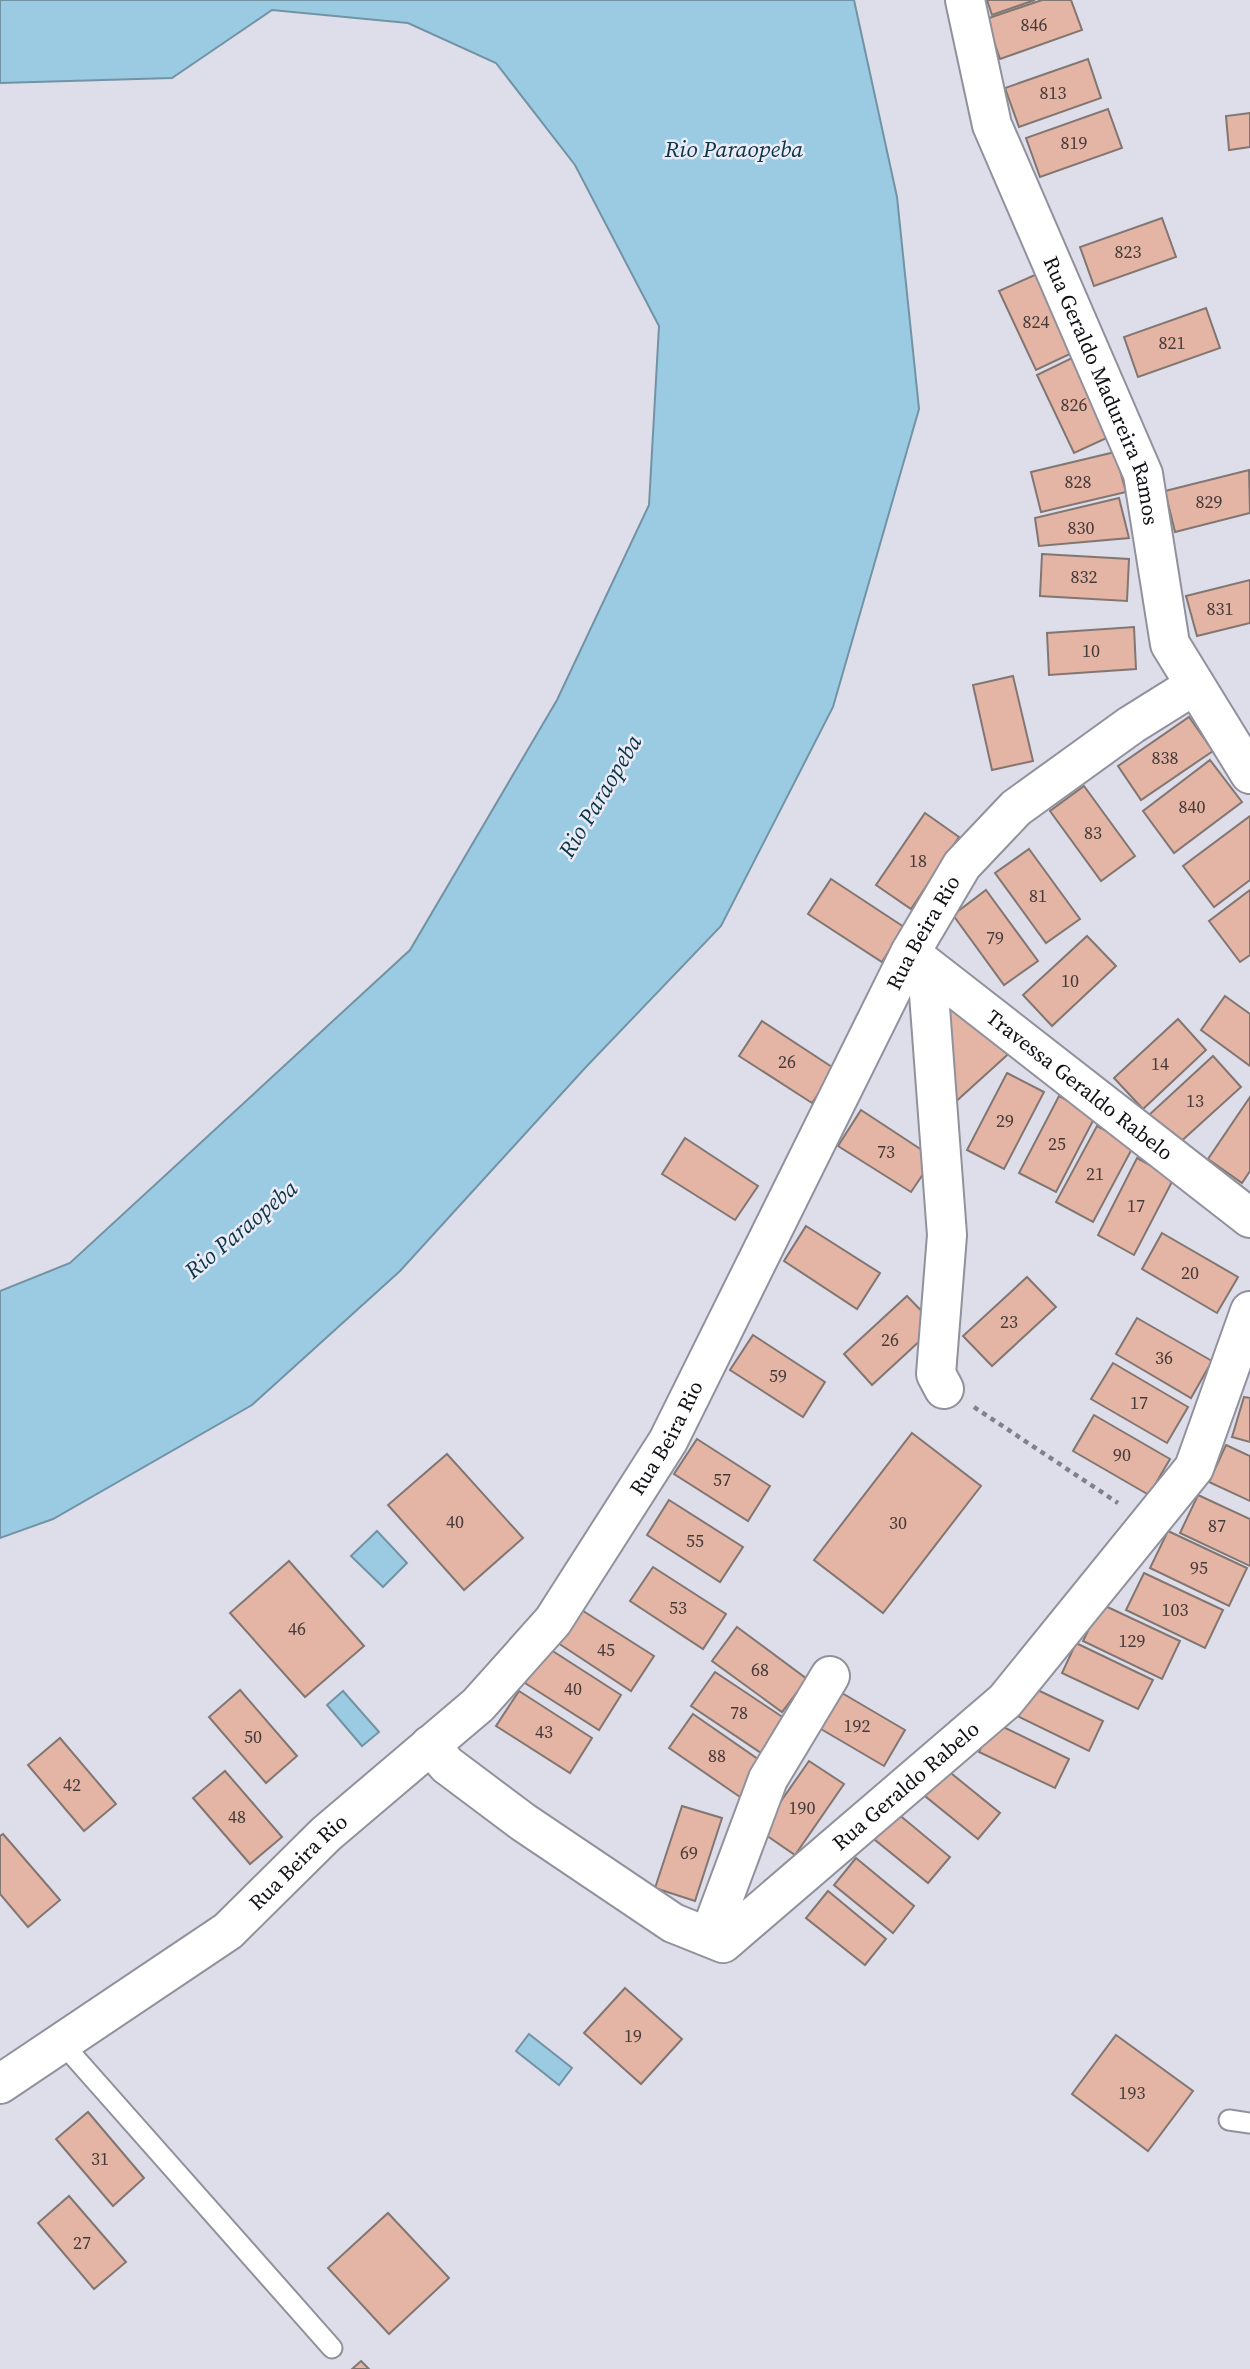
<svg xmlns="http://www.w3.org/2000/svg" width="1250" height="2369" viewBox="0 0 1250 2369" font-family="'Source Serif 4',serif">
<rect width="100%" height="100%" fill="#dddeea"/>
<g fill="#9bcbe2" stroke="#7293a4" stroke-width="2">
<polygon points="0,0 854,0 897,197 919,409 833,707 721,926 585,1068 400,1271 252,1405 53,1519 0,1538 0,1291 70,1263 410,950 557,700 649,505 659,326 575,165 496,63 408,23 272,10 172,78 0,83"/>
<polygon points="377,1531 407,1563 383,1587 351,1556"/>
<polygon points="343,1691 379,1732 362,1746 327,1705"/>
<polygon points="529,2034 572,2068 559,2085 516,2051"/>
</g>
<g fill="#e4b5a4" stroke="#827672" stroke-width="2">
<polygon points="987,0 1035,0 992,15"/>
<polygon points="1042,0 1071,0 1082,30 1000,59 986,19"/>
<polygon points="1088,59 1101,98 1019,127 1005,88"/>
<polygon points="1108,109 1122,148 1040,177 1026,138"/>
<polygon points="1250,113 1250,147 1229,150 1226,116"/>
<polygon points="1162,218 1176,257 1094,286 1080,247"/>
<polygon points="1037,274 1074,352 1036,370 999,291"/>
<polygon points="1206,308 1220,348 1138,377 1124,337"/>
<polygon points="1074,357 1111,436 1074,453 1037,375"/>
<polygon points="1115,452 1126,492 1041,512 1031,472"/>
<polygon points="1249,470 1250,513 1175,532 1165,491"/>
<polygon points="1119,498 1129,538 1039,546 1035,518"/>
<polygon points="1042,554 1129,559 1127,601 1040,596"/>
<polygon points="1250,580 1250,623 1197,636 1186,596"/>
<polygon points="1134,627 1136,669 1049,675 1047,633"/>
<polygon points="1013,676 1033,761 992,770 973,685"/>
<polygon points="1189,717 1213,751 1141,800 1118,766"/>
<polygon points="1210,760 1242,802 1174,853 1143,811"/>
<polygon points="1084,786 1135,856 1101,881 1050,811"/>
<polygon points="925,813 959,837 911,909 876,885"/>
<polygon points="1250,816 1250,880 1214,907 1183,866"/>
<polygon points="1029,849 1080,919 1046,943 995,873"/>
<polygon points="831,879 904,927 882,962 808,914"/>
<polygon points="986,890 1038,961 1004,985 953,915"/>
<polygon points="1250,890 1250,955 1240,962 1209,921"/>
<polygon points="1087,936 1116,966 1052,1026 1023,995"/>
<polygon points="1225,996 1250,1014 1250,1066 1201,1030"/>
<polygon points="955,999 1016,1047 952,1105 948,1011"/>
<polygon points="1178,1019 1206,1050 1143,1109 1114,1078"/>
<polygon points="762,1021 835,1069 812,1103 739,1056"/>
<polygon points="1213,1056 1241,1087 1177,1145 1149,1115"/>
<polygon points="1007,1073 1044,1092 1004,1169 967,1150"/>
<polygon points="1059,1096 1096,1115 1056,1192 1019,1173"/>
<polygon points="1250,1097 1250,1171 1242,1183 1208,1159"/>
<polygon points="861,1110 934,1158 911,1192 838,1146"/>
<polygon points="1097,1126 1134,1145 1093,1222 1056,1202"/>
<polygon points="685,1138 758,1186 735,1220 662,1174"/>
<polygon points="1137,1158 1174,1178 1134,1255 1098,1235"/>
<polygon points="806,1226 880,1273 857,1309 784,1261"/>
<polygon points="1162,1233 1238,1277 1217,1313 1142,1269"/>
<polygon points="1027,1277 1056,1307 992,1366 963,1336"/>
<polygon points="907,1296 936,1326 872,1385 844,1354"/>
<polygon points="1137,1318 1212,1361 1191,1398 1116,1354"/>
<polygon points="753,1335 825,1382 803,1417 730,1370"/>
<polygon points="1113,1363 1188,1407 1167,1443 1091,1399"/>
<polygon points="1244,1397 1250,1398 1250,1442 1232,1437"/>
<polygon points="1094,1415 1170,1459 1149,1495 1073,1451"/>
<polygon points="912,1433 981,1486 883,1613 814,1560"/>
<polygon points="697,1439 770,1486 748,1521 674,1474"/>
<polygon points="1226,1445 1250,1456 1250,1501 1209,1482"/>
<polygon points="447,1454 523,1538 464,1590 388,1505"/>
<polygon points="1198,1495 1250,1519 1250,1566 1180,1533"/>
<polygon points="669,1500 743,1547 720,1582 647,1535"/>
<polygon points="1168,1531 1247,1568 1229,1606 1150,1568"/>
<polygon points="289,1561 364,1646 305,1697 230,1613"/>
<polygon points="653,1567 726,1614 703,1649 630,1601"/>
<polygon points="1144,1573 1223,1610 1205,1648 1126,1610"/>
<polygon points="1101,1604 1180,1641 1162,1679 1083,1641"/>
<polygon points="580,1609 654,1656 631,1691 558,1643"/>
<polygon points="737,1627 807,1679 782,1712 712,1661"/>
<polygon points="1076,1643 1153,1680 1138,1709 1062,1673"/>
<polygon points="548,1648 621,1695 599,1730 525,1683"/>
<polygon points="715,1672 787,1720 764,1755 691,1706"/>
<polygon points="1027,1685 1103,1721 1089,1751 1013,1714"/>
<polygon points="830,1686 905,1730 884,1766 809,1722"/>
<polygon points="240,1690 297,1756 266,1783 209,1717"/>
<polygon points="519,1691 592,1738 570,1773 496,1726"/>
<polygon points="693,1714 765,1764 740,1797 669,1748"/>
<polygon points="993,1722 1069,1759 1055,1788 979,1752"/>
<polygon points="60,1738 116,1804 84,1831 28,1765"/>
<polygon points="809,1761 844,1784 795,1855 760,1831"/>
<polygon points="941,1765 1000,1813 978,1839 920,1792"/>
<polygon points="225,1771 282,1837 250,1864 193,1798"/>
<polygon points="682,1806 722,1818 695,1901 655,1888"/>
<polygon points="891,1808 950,1857 928,1883 869,1835"/>
<polygon points="3,1834 60,1900 28,1927 0,1894 0,1836"/>
<polygon points="856,1858 914,1906 893,1933 834,1885"/>
<polygon points="828,1891 886,1939 865,1965 806,1918"/>
<polygon points="625,1988 682,2039 641,2084 584,2033"/>
<polygon points="1116,2035 1193,2091 1148,2151 1072,2094"/>
<polygon points="88,2112 144,2178 113,2206 56,2139"/>
<polygon points="69,2196 126,2262 94,2289 38,2223"/>
<polygon points="388,2213 449,2278 389,2334 328,2268"/>
<polygon points="361,2361 369,2369 352,2369"/>
</g>
<g fill="none" stroke-linecap="round" stroke-linejoin="round">
<defs>
<g id="lane">
<polyline points="62,2043 332,2348"/>
<polyline points="1229,2120 1250,2123"/>
</g>
<g id="street">
<path id="s1" d="M 965,0 L 992,125 L 1143,474 L 1170,644 L 1250,774"/>
<path id="s2" d="M 910,953 L 1250,1218"/>
<polyline points="927,967 947,1235 936,1374 944,1389"/>
<path id="s3" d="M 430,1745 L 447,1765 L 523,1822 L 673,1923 L 723,1943 L 1005,1701 L 1194,1468 L 1250,1311"/>
<polyline points="709,1937 768,1779 830,1676"/>
<path id="s4" d="M 0,2084 L 228,1931 L 326,1834 L 478,1705 L 553,1621 L 668,1441 L 910,953 L 962,865 L 1016,808 L 1131,725 L 1195,685"/>
</g>
</defs>
<use href="#lane" stroke="#90919c" stroke-width="23"/>
<use href="#street" stroke="#90919c" stroke-width="42"/>
<polyline stroke="#808189" stroke-width="4.5" stroke-dasharray="5 5" stroke-linecap="butt" points="974,1407 1118,1503"/>
<use href="#lane" stroke="#fff" stroke-width="19"/>
<use href="#street" stroke="#fff" stroke-width="38"/>
</g>
<g text-anchor="middle" stroke-width="5" stroke-linejoin="round" paint-order="stroke">
<g font-size="18" fill="#463a39">
<text x="1034" y="31">846</text>
<text x="1053" y="99">813</text>
<text x="1074" y="149">819</text>
<text x="1128" y="258">823</text>
<text x="1036" y="328">824</text>
<text x="1172" y="349">821</text>
<text x="1074" y="411">826</text>
<text x="1078" y="488">828</text>
<text x="1209" y="508">829</text>
<text x="1081" y="534">830</text>
<text x="1084" y="583">832</text>
<text x="1220" y="615">831</text>
<text x="1091" y="657">10</text>
<text x="1165" y="764">838</text>
<text x="1192" y="813">840</text>
<text x="1093" y="839">83</text>
<text x="918" y="867">18</text>
<text x="1038" y="902">81</text>
<text x="995" y="944">79</text>
<text x="1070" y="987">10</text>
<text x="787" y="1068">26</text>
<text x="1160" y="1070">14</text>
<text x="1195" y="1107">13</text>
<text x="1005" y="1127">29</text>
<text x="1057" y="1150">25</text>
<text x="886" y="1158">73</text>
<text x="1095" y="1180">21</text>
<text x="1136" y="1212">17</text>
<text x="1190" y="1279">20</text>
<text x="1009" y="1328">23</text>
<text x="890" y="1346">26</text>
<text x="1164" y="1364">36</text>
<text x="778" y="1382">59</text>
<text x="1139" y="1409">17</text>
<text x="1122" y="1461">90</text>
<text x="722" y="1486">57</text>
<text x="455" y="1528">40</text>
<text x="898" y="1529">30</text>
<text x="1217" y="1532">87</text>
<text x="695" y="1547">55</text>
<text x="1199" y="1574">95</text>
<text x="678" y="1614">53</text>
<text x="1175" y="1616">103</text>
<text x="297" y="1635">46</text>
<text x="1132" y="1647">129</text>
<text x="606" y="1656">45</text>
<text x="760" y="1676">68</text>
<text x="573" y="1695">40</text>
<text x="739" y="1719">78</text>
<text x="857" y="1732">192</text>
<text x="544" y="1738">43</text>
<text x="253" y="1743">50</text>
<text x="717" y="1762">88</text>
<text x="72" y="1791">42</text>
<text x="802" y="1814">190</text>
<text x="237" y="1823">48</text>
<text x="689" y="1859">69</text>
<text x="633" y="2042">19</text>
<text x="1132" y="2099">193</text>
<text x="100" y="2165">31</text>
<text x="82" y="2249">27</text>
</g>
<g font-size="21" fill="#111115" stroke="#eaebf7">
<text dy="7" stroke="none"><textPath href="#s1" startOffset="416">Rua Geraldo Madureira Ramos</textPath></text>
<text dy="7" stroke="none"><textPath href="#s4" startOffset="1507">Rua Beira Rio</textPath></text>
<text dy="7" stroke="none"><textPath href="#s2" startOffset="215">Travessa Geraldo Rabelo</textPath></text>
<text dy="7" stroke="none"><textPath href="#s4" startOffset="940">Rua Beira Rio</textPath></text>
<text dy="7" stroke="none"><textPath href="#s3" startOffset="597">Rua Geraldo Rabelo</textPath></text>
<text dy="7" stroke="none"><textPath href="#s4" startOffset="373">Rua Beira Rio</textPath></text>
</g>
<g font-size="23" font-style="italic" fill="#093545" stroke="#eaebf7">
<text x="734" y="157">Rio Paraopeba</text>
<text transform="translate(600 796) rotate(-59)" y="8">Rio Paraopeba</text>
<text transform="translate(241 1229) rotate(-40)" y="8">Rio Paraopeba</text>
</g>
</g>
</svg>
